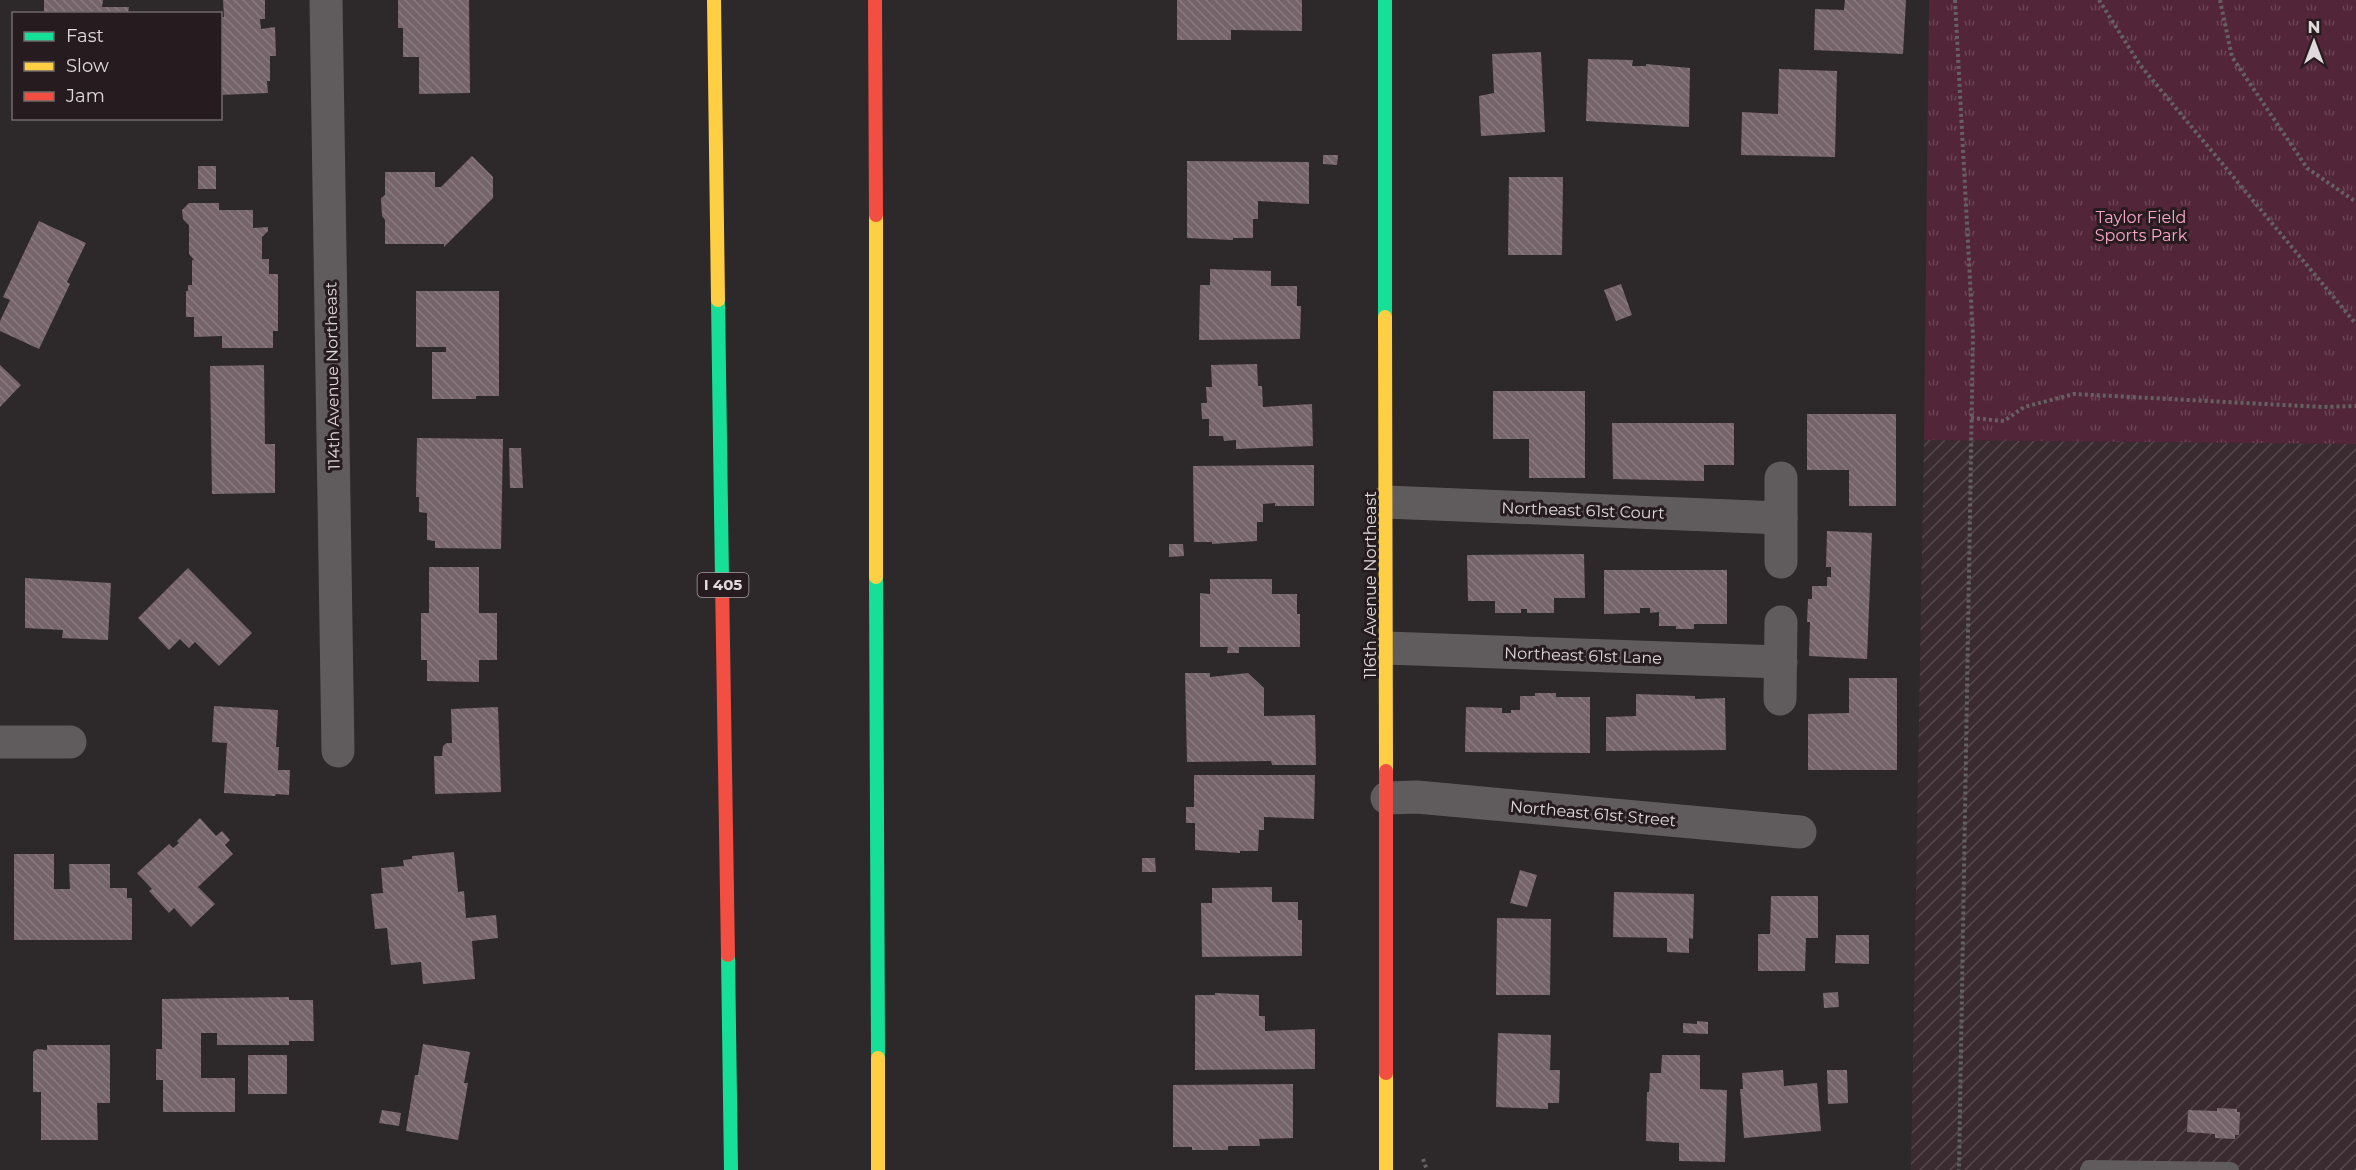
<svg xmlns="http://www.w3.org/2000/svg" width="2356" height="1170" viewBox="0 0 2356 1170" font-family="Montserrat,sans-serif">
<defs>
<pattern id="industrial-furrows" width="10" height="10" patternUnits="userSpaceOnUse" patternTransform="scale(1.5)"><rect width="10" height="10" fill="#3a2b30"/><path d="M-1 1l2-2M0 10L10 0M9 11l2-2" fill="none" stroke="#56494d"/></pattern>
<pattern id="grass-tufts" width="24" height="20" patternUnits="userSpaceOnUse" patternTransform="scale(1.5)"><rect width="24" height="20" fill="#522539"/><path d="M3 7l-1-3M5 7V3M7 7l1-3M15 17l-1-3M17 17v-4M19 17l1-3" fill="none" stroke="#6b4455"/></pattern>
<pattern id="building-back-hatch" width="6" height="6" patternUnits="userSpaceOnUse" patternTransform="scale(1.5)"><rect width="6" height="6" fill="#76646b"/><path d="M-1 5l2 2M0 0l6 6M5-1l2 2" fill="none" stroke="#897a80"/></pattern>
</defs>
<rect width="100%" height="100%" fill="#2d282a"/>
<polygon fill="url(#industrial-furrows)" points="1924,440 2356,444 2356,1170 1911,1170"/>
<polygon fill="url(#grass-tufts)" points="1929,0 2356,0 2356,444 1924,440"/>
<g fill="url(#building-back-hatch)">
<polygon points="44,0 103,0 102,7 129,7 128,14 44,14"/>
<polygon points="223,0 265,0 265,19 260,19 261,29 275,27 276,56 270,56 270,81 267,81 268,93 220,95 220,17 224,17"/>
<polygon points="398,0 469,0 470,93 419,94 419,57 403,57 403,28 398,28"/>
<polygon points="1177,0 1302,0 1302,31 1231,30 1231,40 1177,40"/>
<polygon points="1845,0 1906,0 1903,54 1814,50 1815,9 1844,10"/>
<polygon points="1541,52 1545,132 1481,136 1479,96 1494,93 1492,54"/>
<polygon points="1588,59 1633,60 1632,66 1646,66 1646,64 1690,68 1689,127 1586,121"/>
<polygon points="1779,69 1837,71 1835,157 1741,155 1742,112 1778,114"/>
<polygon points="1323,155 1338,155 1337,165 1323,164"/>
<polygon points="472,156 493,177 493,198 444,247 444,244 385,244 385,220 382,216 381,198 385,195 385,172 435,172 435,187 441,187"/>
<polygon points="1187,161 1309,162 1309,204 1258,201 1258,219 1253,219 1253,238 1233,238 1233,240 1187,238"/>
<rect x="198" y="166" width="18" height="23"/>
<polygon points="1509,177 1563,177 1562,255 1508,255"/>
<polygon points="189,203 219,203 219,210 253,210 253,228 268,227 268,231 262,237 262,259 269,259 269,274 278,274 278,331 273,331 273,348 222,348 222,336 194,337 194,317 186,317 186,291 188,291 188,285 192,285 192,260 194,260 189,254 189,225 183,219 182,210"/>
<polygon points="39,221 86,243 67,282 70,284 39,349 0,331 0,321 10,300 3,297"/>
<polygon points="1210,269 1271,271 1271,286 1297,286 1297,306 1301,306 1300,339 1199,340 1200,285 1210,285"/>
<polygon points="1621,284 1632,315 1616,321 1604,290"/>
<polygon points="416,291 499,291 499,396 476,396 476,399 432,399 432,352 446,352 446,347 416,347"/>
<polygon points="1257,364 1258,386 1262,386 1263,407 1312,404 1313,446 1236,449 1236,440 1224,441 1223,436 1209,436 1209,419 1202,419 1201,403 1207,403 1206,387 1212,387 1211,365"/>
<polygon points="0,365 21,385 0,407"/>
<polygon points="264,365 265,444 275,444 275,493 212,494 210,366"/>
<polygon points="1493,391 1585,391 1585,478 1529,478 1529,439 1493,439"/>
<polygon points="1807,414 1896,414 1896,506 1849,506 1849,470 1807,470"/>
<polygon points="1612,423 1734,423 1734,465 1704,465 1704,481 1613,479"/>
<polygon points="417,438 503,439 501,549 435,548 435,541 427,540 427,513 419,512 419,497 416,497"/>
<polygon points="509,448 521,448 523,488 510,488"/>
<polygon points="1314,465 1314,506 1275,506 1275,503 1263,504 1263,522 1257,522 1257,541 1212,544 1212,542 1194,542 1193,466"/>
<polygon points="1827,531 1872,533 1867,659 1809,656 1810,622 1807,622 1808,599 1812,599 1812,586 1827,586 1827,577 1831,577 1831,567 1826,567"/>
<polygon points="1169,544 1183,544 1184,556 1169,557"/>
<polygon points="1584,554 1585,598 1554,598 1554,613 1527,613 1527,609 1521,609 1521,613 1495,613 1495,601 1468,601 1467,555"/>
<polygon points="429,567 479,567 479,613 497,613 497,660 479,660 479,682 427,681 427,660 421,660 421,613 429,613"/>
<polygon points="188,568 252,633 219,666 195,642 189,648 180,639 169,650 138,618"/>
<polygon points="1604,570 1727,570 1727,624 1694,624 1694,629 1676,629 1676,626 1659,626 1659,612 1650,613 1650,608 1640,608 1640,613 1604,614"/>
<polygon points="25,578 111,583 108,640 62,638 63,630 25,628"/>
<polygon points="1210,579 1272,579 1272,594 1297,594 1297,614 1300,614 1300,647 1239,647 1239,653 1227,653 1228,647 1200,647 1200,593 1210,594"/>
<polygon points="1185,673 1210,673 1210,677 1248,673 1264,688 1264,716 1315,715 1316,765 1272,765 1271,761 1187,762"/>
<polygon points="1849,678 1897,678 1897,770 1808,770 1808,714 1849,713"/>
<polygon points="1535,693 1556,693 1556,697 1590,697 1590,753 1465,752 1466,707 1502,708 1502,713 1511,713 1511,710 1520,710 1520,696 1535,696"/>
<polygon points="1636,694 1695,696 1695,699 1725,698 1726,750 1606,751 1606,717 1636,716"/>
<polygon points="214,706 278,710 276,747 279,747 278,770 290,770 289,795 276,794 275,796 224,793 227,743 212,742"/>
<polygon points="498,707 501,792 435,794 434,756 442,756 443,746 447,743 452,743 451,709"/>
<polygon points="1194,775 1315,775 1314,819 1264,817 1264,830 1259,830 1258,851 1240,851 1240,853 1195,850 1195,823 1186,823 1186,807 1194,807"/>
<polygon points="200,818 216,836 222,831 230,840 225,845 233,854 198,887 215,904 191,927 174,908 169,913 149,891 152,889 137,873 169,844 173,848 179,843 177,841"/>
<polygon points="454,852 458,892 464,891 466,918 496,915 498,938 472,941 475,979 423,984 421,962 391,965 387,928 375,929 371,894 383,893 381,868 404,866 403,860 412,859 412,856"/>
<polygon points="14,854 54,854 54,889 70,889 69,864 110,864 110,888 127,888 127,898 132,898 132,940 14,940"/>
<polygon points="1142,858 1155,858 1156,872 1142,872"/>
<polygon points="1520,870 1537,875 1527,907 1510,903"/>
<polygon points="1272,887 1272,902 1298,902 1298,920 1302,920 1302,956 1202,957 1201,903 1212,903 1212,888"/>
<polygon points="1614,892 1694,894 1693,939 1689,938 1689,953 1667,952 1667,938 1613,937"/>
<polygon points="1771,896 1818,896 1818,938 1806,938 1805,971 1758,971 1758,934 1770,934"/>
<polygon points="1497,918 1551,919 1550,995 1496,995"/>
<polygon points="1836,935 1869,935 1869,964 1835,963"/>
<polygon points="1838,992 1839,1007 1824,1008 1823,993"/>
<polygon points="1215,993 1259,995 1259,1016 1265,1016 1265,1031 1315,1029 1315,1069 1195,1070 1195,995 1215,995"/>
<polygon points="289,997 289,1000 313,1000 314,1041 289,1041 289,1045 217,1045 217,1033 201,1033 201,1078 235,1078 235,1112 163,1112 163,1080 156,1080 156,1049 162,1049 162,999"/>
<polygon points="1697,1021 1708,1022 1708,1034 1683,1033 1683,1023 1697,1024"/>
<polygon points="1498,1033 1551,1035 1550,1070 1560,1070 1559,1103 1548,1103 1548,1109 1496,1107"/>
<polygon points="423,1044 470,1052 464,1083 468,1083 458,1140 406,1131 415,1075 418,1075"/>
<polygon points="47,1045 110,1045 110,1103 97,1103 98,1140 41,1140 41,1092 33,1092 33,1052 37,1049 47,1050"/>
<rect x="248" y="1055" width="39" height="39"/>
<polygon points="1662,1055 1700,1055 1700,1089 1727,1090 1725,1162 1679,1161 1679,1143 1646,1141 1647,1092 1649,1092 1650,1073 1661,1073"/>
<polygon points="1783,1070 1784,1086 1817,1083 1821,1131 1744,1138 1740,1089 1743,1089 1742,1073"/>
<polygon points="1827,1070 1847,1070 1848,1103 1828,1104"/>
<polygon points="1293,1084 1293,1138 1259,1139 1260,1146 1228,1146 1228,1150 1192,1150 1192,1147 1173,1147 1173,1085"/>
<polygon points="2217,1108 2237,1109 2237,1112 2240,1112 2239,1135 2235,1135 2235,1139 2215,1138 2215,1134 2187,1132 2188,1110 2217,1111"/>
<polygon points="382,1110 401,1113 399,1126 379,1123"/>
</g>
<g fill="none" stroke-linecap="round" stroke-linejoin="round">
<g stroke="#656162" stroke-width="4" stroke-dasharray="3 3" stroke-linecap="butt">
<polyline points="1955,0 1973,336 1959,1170"/>
<polyline points="2099,0 2140,65 2356,324"/>
<polyline points="2220,0 2232,57 2307,168 2356,202"/>
<polyline points="1971,418 2004,421 2024,407 2074,394 2323,407 2356,406"/>
<polyline points="1423,1159 1427,1170"/>
</g>
<polyline stroke="#605c5d" stroke-width="16" points="2088,1170 2089,1168 2231,1170"/>
<g stroke="#605c5d" stroke-width="33">
<polyline points="326,0 338,751"/>
<polyline points="1781,478 1781,562"/>
<polyline points="1386,502 1781,518"/>
<polyline points="1386,648 1781,662"/>
<polyline points="1780,699 1781,622"/>
<polyline points="0,742 70,742"/>
<polyline points="1387,798 1417,797 1800,832"/>
</g>
<g stroke="#16e098" stroke-width="14">
<polyline points="1385,0 1385,317"/>
<polyline points="718,300 722,580"/>
<polyline points="876,577 878,1058"/>
<polyline points="728,955 731,1170"/>
</g>
<g stroke="#ffcf43" stroke-width="14">
<polyline points="714,0 718,300"/>
<polyline points="876,215 876,577"/>
<polyline points="1385,317 1386,771"/>
<polyline points="878,1058 878,1170"/>
<polyline points="1386,1073 1386,1170"/>
</g>
<g stroke="#f24e42" stroke-width="14">
<polyline points="875,0 876,215"/>
<polyline points="722,580 728,955"/>
<polyline points="1386,771 1386,1073"/>
</g>
</g>
<g text-anchor="middle" stroke-width="6" stroke-linejoin="round" paint-order="stroke">
<rect fill="#261c1f" stroke="#a8a0a3" stroke-width="1.5" x="697.5" y="573" width="51" height="24" rx="4.5"/>
<g font-size="15" font-weight="bold" fill="#e0d9db">
<text x="723" y="590">I 405</text>
</g>
<g font-size="16" fill="#fda8c9" stroke="#261c1f">
<text x="2141" y="223">Taylor Field<tspan x="2141" dy="18">Sports Park</tspan></text>
</g>
<g font-size="16" fill="#e0d9db" stroke="#261c1f">
<text transform="translate(332 376) rotate(-91)" y="6">114th Avenue Northeast</text>
<text transform="translate(1583 510) rotate(2)" y="6">Northeast 61st Court</text>
<text transform="translate(1370 585) rotate(-90)" y="6">116th Avenue Northeast</text>
<text transform="translate(1583 655) rotate(2)" y="6">Northeast 61st Lane</text>
<text transform="translate(1593 813) rotate(5)" y="6">Northeast 61st Street</text>
</g>
</g>
<rect x="12" y="12" width="210" height="108" fill="#261c1f" stroke="#70686a" stroke-width="1.5"/>
<rect x="24" y="32" width="30" height="9" fill="#16e098" stroke="#70686a" stroke-width="1.5"/>
<text x="66" y="42" font-size="18" fill="#e0d9db">Fast</text>
<rect x="24" y="62" width="30" height="9" fill="#ffcf43" stroke="#70686a" stroke-width="1.5"/>
<text x="66" y="72" font-size="18" fill="#e0d9db">Slow</text>
<rect x="24" y="92" width="30" height="9" fill="#f24e42" stroke="#70686a" stroke-width="1.5"/>
<text x="66" y="102" font-size="18" fill="#e0d9db">Jam</text>
<g transform="translate(2314 42)" stroke="#261c1f" stroke-width="4.5" paint-order="stroke">
<path d="M0-4.5L10 22L0 15L-10 22Z" fill="#e0d9db"/>
<text y="-9" font-size="16" font-weight="bold" text-anchor="middle" fill="#e0d9db">N</text>
</g>
</svg>
